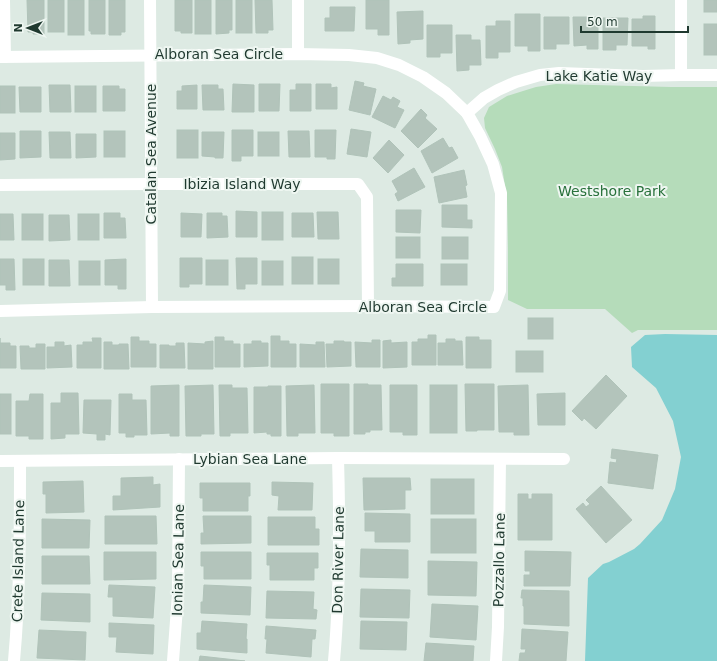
<svg xmlns="http://www.w3.org/2000/svg" width="717" height="661" viewBox="0 0 717 661" font-family="'DejaVu Sans',sans-serif">
<rect width="100%" height="100%" fill="#ddeae3"/>
<polygon fill="#b5dcba" points="556,84 671,87 717,87 717,330 638,330 632,333 605,309 527,309 508,300 508,248 507,199 502,167 495,149 485,128 484,118 489,107 507,96 523,91 536,87"/>
<polygon fill="#83d0d1" points="665,334 717,335 717,661 585,661 588,578 603,564 609,562 634,549 640,544 662,520 675,489 681,457 673,421 656,388 632,367 631,347 645,335"/>
<g fill="#b3c4bb" stroke="#b0c3b9">
<polygon points="27,0 44,0 44,34 33,34 33,32 28,32"/>
<rect x="48" y="0" width="16" height="32"/>
<rect x="68" y="0" width="16" height="35"/>
<polygon points="89,0 105,0 105,34 91,34 91,31 89,31"/>
<polygon points="109,0 125,0 125,32 121,32 121,35 109,35"/>
<polygon points="175,0 192,0 192,33 181,33 181,31 175,31"/>
<rect x="195" y="0" width="16" height="34"/>
<polygon points="216,0 232,0 232,30 229,30 229,33 216,34"/>
<rect x="236" y="0" width="16" height="33"/>
<polygon points="255,0 272,0 273,30 268,30 268,33 256,33"/>
<polygon points="366,0 389,0 389,35 378,35 378,29 366,29"/>
<rect x="704" y="0" width="13" height="12"/>
<polygon points="330,7 355,7 354,31 325,31 325,18 330,18"/>
<polygon points="423,11 423,39 410,40 410,43 398,44 397,12"/>
<polygon points="515,14 540,14 540,51 528,51 528,46 515,46"/>
<polygon points="643,16 655,16 655,49 648,49 648,46 632,46 632,19 643,19"/>
<polygon points="544,17 569,17 569,44 556,44 556,49 544,49"/>
<polygon points="573,17 598,17 598,49 587,49 587,45 574,46"/>
<polygon points="603,18 628,18 627,45 616,45 616,50 603,50"/>
<polygon points="496,21 510,21 510,52 498,52 498,58 486,58 486,26 496,26"/>
<rect x="704" y="24" width="13" height="31"/>
<polygon points="427,25 452,25 452,53 440,53 440,57 427,57"/>
<polygon points="456,35 471,35 471,40 480,40 481,65 469,65 469,70 457,71"/>
<polygon points="355,81 364,83 363,86 376,89 370,115 349,110"/>
<polygon points="233,84 254,85 254,112 232,112"/>
<polygon points="259,84 280,84 279,111 259,111"/>
<polygon points="296,84 311,84 311,111 290,111 290,90 296,90"/>
<polygon points="316,84 331,84 331,88 337,87 337,109 316,109"/>
<polygon points="49,85 70,85 71,112 50,112"/>
<polygon points="197,85 197,109 177,109 177,91 182,91 182,86"/>
<polygon points="202,85 218,85 218,89 223,89 224,110 203,110"/>
<rect x="0" y="86" width="15" height="27"/>
<rect x="75" y="86" width="21" height="26"/>
<polygon points="103,86 119,86 119,89 125,89 125,111 103,111"/>
<polygon points="19,87 41,87 41,112 20,112"/>
<polygon points="383,96 391,100 393,97 400,101 397,107 404,110 395,128 372,117"/>
<polygon points="421,109 427,115 425,118 437,129 418,148 401,131"/>
<polygon points="351,129 371,132 367,157 347,154"/>
<rect x="177" y="130" width="21" height="28"/>
<polygon points="232,130 253,130 253,156 241,156 241,161 232,161"/>
<polygon points="315,130 336,130 335,159 327,159 327,157 315,157"/>
<polygon points="20,131 41,131 41,157 20,158"/>
<rect x="104" y="131" width="21" height="26"/>
<polygon points="288,131 309,131 310,157 289,157"/>
<polygon points="49,132 70,132 71,158 50,158"/>
<polygon points="202,132 224,132 223,158 215,158 215,157 202,156"/>
<rect x="258" y="132" width="21" height="24"/>
<polygon points="0,133 15,133 15,159 0,160"/>
<polygon points="76,134 96,134 96,157 76,158"/>
<polygon points="443,138 449,148 452,147 458,158 432,173 421,151"/>
<polygon points="389,140 404,155 388,173 373,158"/>
<polygon points="414,168 425,187 398,201 395,194 398,192 392,181"/>
<polygon points="464,170 467,185 465,186 467,197 439,203 434,177"/>
<polygon points="442,205 467,205 467,220 472,220 472,228 442,227"/>
<polygon points="396,210 421,210 420,233 396,232"/>
<polygon points="236,211 257,212 257,237 236,237"/>
<rect x="262" y="212" width="21" height="28"/>
<polygon points="317,212 338,212 339,239 318,239"/>
<polygon points="104,213 120,213 120,218 125,218 126,238 104,238"/>
<polygon points="181,213 202,214 201,237 181,237"/>
<polygon points="207,213 222,213 222,216 227,216 228,237 207,238"/>
<polygon points="292,213 313,213 314,237 292,237"/>
<polygon points="0,214 13,214 14,240 0,240"/>
<rect x="22" y="214" width="21" height="26"/>
<rect x="78" y="214" width="21" height="26"/>
<polygon points="49,215 69,215 70,240 49,241"/>
<rect x="396" y="237" width="24" height="21"/>
<rect x="442" y="237" width="26" height="22"/>
<rect x="292" y="257" width="21" height="27"/>
<polygon points="180,258 202,258 202,284 189,284 189,287 180,287"/>
<polygon points="236,258 257,258 257,284 245,284 245,289 237,289"/>
<polygon points="0,259 14,259 15,290 6,290 6,285 0,285"/>
<rect x="23" y="259" width="21" height="26"/>
<polygon points="126,259 126,289 118,289 118,285 105,285 105,260"/>
<rect x="318" y="259" width="21" height="25"/>
<polygon points="49,260 69,260 70,286 49,286"/>
<rect x="206" y="260" width="22" height="25"/>
<rect x="79" y="261" width="21" height="24"/>
<rect x="262" y="261" width="21" height="24"/>
<polygon points="396,264 423,264 423,286 392,286 392,278 396,278"/>
<rect x="441" y="264" width="26" height="21"/>
<rect x="528" y="318" width="25" height="21"/>
<polygon points="428,335 436,335 436,365 412,365 412,342 418,342 418,339 428,339"/>
<polygon points="271,336 280,336 280,341 289,341 289,344 296,344 296,367 271,367"/>
<polygon points="131,337 139,337 139,341 149,341 149,344 156,344 156,367 131,367"/>
<polygon points="215,337 224,337 224,341 233,341 233,344 240,344 240,367 215,367"/>
<polygon points="466,337 479,337 479,340 491,340 491,368 466,368"/>
<polygon points="0,338 0,343 10,343 10,346 16,346 16,368 0,368"/>
<polygon points="92,338 101,338 101,368 77,368 77,345 83,345 83,342 93,342"/>
<polygon points="446,339 455,339 455,341 462,341 463,365 438,365 438,343 446,343"/>
<polygon points="372,340 380,340 380,367 356,367 355,342 372,343"/>
<polygon points="391,340 391,343 407,342 407,367 383,368 383,341"/>
<polygon points="213,341 213,369 188,369 188,343 205,344 205,342"/>
<polygon points="252,341 261,341 261,343 268,343 268,366 244,367 244,344 252,344"/>
<polygon points="334,341 344,341 344,342 351,342 351,366 327,367 326,344 334,344"/>
<polygon points="55,342 64,342 64,346 71,345 72,367 47,368 47,347 55,347"/>
<polygon points="104,342 112,342 112,345 119,345 119,344 128,344 129,369 104,369"/>
<polygon points="316,342 324,342 325,367 300,367 300,344 316,345"/>
<polygon points="176,343 184,343 185,368 160,368 160,345 169,345 169,346 176,346"/>
<polygon points="36,344 45,344 45,369 21,369 20,346 29,346 29,348 36,348"/>
<rect x="516" y="351" width="27" height="21"/>
<polygon points="606,375 627,396 596,429 584,418 582,421 572,411"/>
<polygon points="321,384 349,384 349,436 334,436 334,433 321,433"/>
<polygon points="354,384 368,384 368,385 381,385 382,430 370,430 370,432 365,432 365,434 354,434"/>
<polygon points="465,384 494,384 494,430 477,430 477,431 466,431"/>
<polygon points="179,385 179,436 170,436 170,433 151,434 151,386"/>
<polygon points="213,385 214,434 201,434 201,436 186,436 185,386"/>
<polygon points="219,385 232,385 232,388 247,388 248,433 230,433 230,436 220,436"/>
<polygon points="314,385 315,433 298,433 298,436 287,436 286,386"/>
<polygon points="390,385 417,385 417,435 403,435 403,432 390,432"/>
<rect x="430" y="385" width="27" height="48"/>
<polygon points="528,385 529,435 514,435 514,432 499,432 498,386"/>
<polygon points="268,386 281,386 281,436 271,436 271,434 267,434 267,432 254,433 254,387 268,387"/>
<polygon points="61,393 78,393 79,434 65,434 65,438 51,439 51,403 61,403"/>
<polygon points="565,393 565,425 538,425 537,394"/>
<rect x="0" y="394" width="11" height="40"/>
<polygon points="30,394 43,394 43,439 29,439 29,436 16,436 16,401 29,401"/>
<polygon points="119,394 132,394 132,400 146,400 147,435 134,435 134,437 126,437 126,433 119,433"/>
<polygon points="84,400 111,400 110,435 105,434 105,440 97,440 97,434 83,433"/>
<polygon points="612,449 658,455 653,489 608,483 610,462 616,463 617,459 611,458"/>
<polygon points="153,477 153,485 160,484 160,507 113,510 113,496 121,496 121,478"/>
<polygon points="363,478 410,478 411,490 405,490 405,509 364,510"/>
<rect x="431" y="479" width="43" height="35"/>
<polygon points="83,481 84,512 46,513 46,494 43,494 43,482"/>
<polygon points="272,482 313,483 312,510 278,510 279,496 272,495"/>
<polygon points="200,483 250,483 250,496 248,496 248,511 203,511 203,498 200,498"/>
<polygon points="601,486 632,520 606,543 576,509 583,503 586,507 590,504 586,500"/>
<polygon points="518,494 528,494 528,499 532,499 532,494 552,494 552,540 518,540"/>
<polygon points="365,513 410,514 410,542 375,542 375,531 365,531"/>
<polygon points="105,516 156,516 157,544 105,544"/>
<polygon points="203,516 251,516 251,543 201,544 201,533 204,533"/>
<polygon points="268,517 315,517 315,529 319,529 319,545 268,545"/>
<polygon points="42,519 90,520 89,548 42,548"/>
<rect x="431" y="519" width="45" height="34"/>
<polygon points="361,549 408,550 408,578 360,577"/>
<polygon points="525,551 571,552 570,586 524,586 524,575 530,575 530,571 525,571"/>
<polygon points="104,552 156,552 156,579 104,580"/>
<polygon points="201,552 251,552 251,579 204,579 204,566 201,566"/>
<polygon points="267,553 318,553 318,568 314,568 314,580 270,580 270,565 267,565"/>
<polygon points="42,556 89,556 90,584 42,584"/>
<polygon points="428,561 477,562 476,596 428,595"/>
<polygon points="109,585 155,587 153,618 113,616 113,597 108,597"/>
<polygon points="204,585 251,587 250,615 201,613 201,602 203,602"/>
<polygon points="361,589 410,590 409,618 360,617"/>
<polygon points="522,590 569,591 569,626 524,624 524,606 523,606 523,598 521,598"/>
<polygon points="267,591 314,592 313,609 317,610 316,619 266,618"/>
<polygon points="42,593 90,594 90,622 41,620"/>
<polygon points="432,604 478,606 476,640 430,637"/>
<polygon points="202,621 247,624 246,639 247,639 247,653 197,649 197,633 201,633"/>
<polygon points="361,621 407,622 406,650 360,649"/>
<polygon points="109,623 154,625 153,654 116,652 117,637 109,637"/>
<polygon points="266,626 316,630 315,639 312,639 311,657 266,653 267,639 265,639"/>
<polygon points="522,629 568,632 566,661 519,661 520,653 525,653 526,649 521,649"/>
<polygon points="39,630 86,632 85,660 37,658"/>
<polygon points="426,643 474,646 473,661 424,661"/>
<polygon points="200,656 245,661 199,661"/>
</g>
<g fill="none" stroke-linecap="round" stroke-linejoin="round">
<g stroke="#fff" stroke-width="12">
<polyline points="4,0 5,57"/>
<polyline points="150,0 152,307"/>
<polyline points="298,0 298,54"/>
<polyline points="681,0 681,75"/>
<polyline points="0,57 298,54 349,55 377,58 399,65 423,77 446,93 467,113 480,136 493,164 501,193 500,291 494,307 368,306 152,307 0,311"/>
<polyline points="467,113 484,98 498,90 516,82 540,75 559,73 643,76 681,75 717,75"/>
<polyline points="0,185 151,184 358,184 367,197 368,306"/>
<polyline points="0,461 338,458 564,459"/>
<path d="M 14,661 C 20,594 20,528 20,461"/>
<polyline points="173,661 178,594 179,459"/>
<path d="M 334,661 C 340,593 340,526 338,458"/>
<polyline points="496,661 498,627 500,459"/>
</g>
</g>
<g text-anchor="middle" stroke-width="4" stroke-linejoin="round" paint-order="stroke">
<g font-size="14" fill="#1f392f" stroke="#eef6f1">
<text x="219" y="59">Alboran Sea Circle</text>
<text x="599" y="81">Lake Katie Way</text>
<text transform="translate(151 154) rotate(-90)" y="5">Catalan Sea Avenue</text>
<text x="242" y="189">Ibizia Island Way</text>
<text x="423" y="312">Alboran Sea Circle</text>
<text x="250" y="464">Lybian Sea Lane</text>
<text transform="translate(178 560) rotate(-89)" y="5">Ionian Sea Lane</text>
<text transform="translate(338 560) rotate(-89)" y="5">Don River Lane</text>
<text transform="translate(499 560) rotate(-89)" y="5">Pozzallo Lane</text>
<text transform="translate(18 561) rotate(-89)" y="5">Crete Island Lane</text>
</g>
<g font-size="14" fill="#28713b" stroke="#eef6f1">
<text x="612" y="196">Westshore Park</text>
</g>
</g>
<g transform="translate(28 28) rotate(270)" stroke="#eef6f1" stroke-width="3" paint-order="stroke">
<path d="M0-3L7 15L0 10L-7 15Z" fill="#1f392f"/>
<text y="-6" font-size="11" font-weight="bold" text-anchor="middle" fill="#1f392f">N</text>
</g>
<path d="M581 26v6h107v-6" fill="none" stroke="#1f392f" stroke-width="2"/>
<text x="587" y="26" font-size="12" fill="#1f392f" stroke="#eef6f1" stroke-width="3" paint-order="stroke">50 m</text>
</svg>
